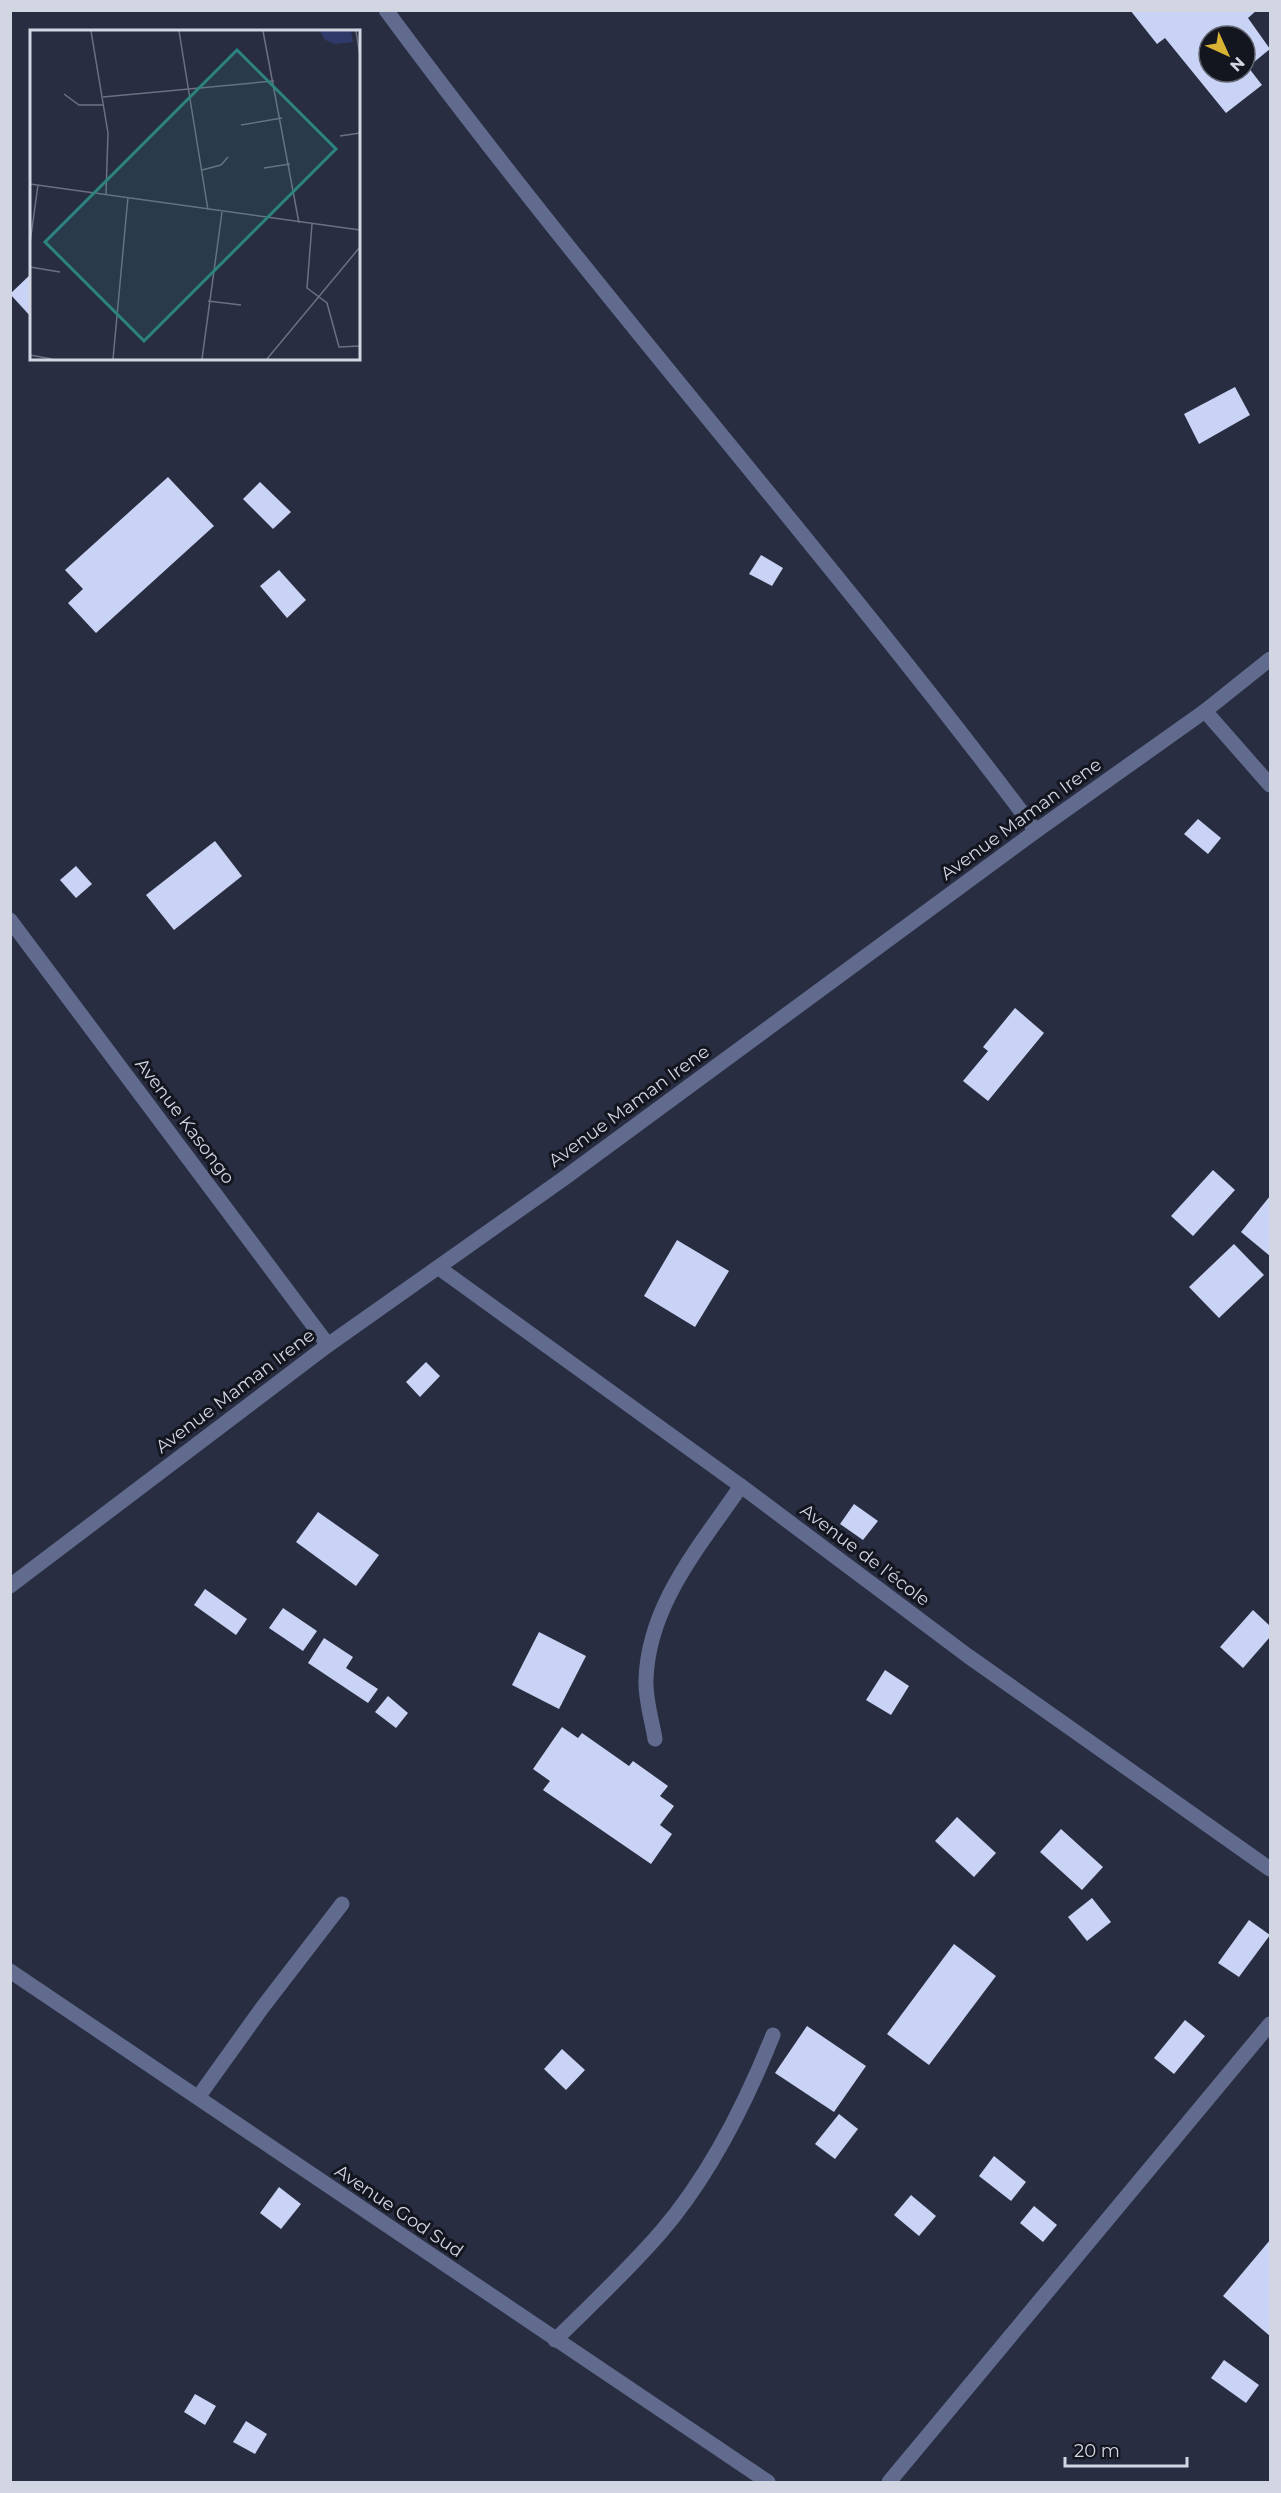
<svg xmlns="http://www.w3.org/2000/svg" width="1281" height="2493" viewBox="0 0 1281 2493" font-family="Montserrat,sans-serif">
<rect width="100%" height="100%" fill="#282d41"/>
<g fill="#c9d3f5" fill-rule="evenodd">
<path d="M 1130,10 L 1257,10 L 1248,18 L 1270,49 L 1248,67 L 1262,85 L 1226,113 L 1165,38 L 1157,44 ZM 1209,36 L 1245,36 L 1245,72 L 1209,72 Z"/>
<polygon points="32,273 32,318 10,294"/>
<polygon points="1235,387 1250,415 1199,444 1184,414"/>
<polygon points="168,477 214,526 96,633 68,603 83,589 65,570"/>
<polygon points="260,482 291,512 273,529 243,499"/>
<polygon points="761,555 783,568 772,586 749,574"/>
<polygon points="279,570 306,600 287,618 260,586"/>
<polygon points="1198,819 1221,838 1208,854 1184,834"/>
<polygon points="215,841 242,876 174,930 146,895"/>
<polygon points="76,866 92,884 76,898 60,880"/>
<polygon points="1015,1008 1044,1033 988,1101 963,1081 988,1051 983,1047"/>
<polygon points="1213,1170 1235,1190 1193,1236 1171,1216"/>
<polygon points="1270,1196 1270,1256 1241,1232"/>
<polygon points="677,1240 729,1271 695,1327 644,1296"/>
<polygon points="1234,1244 1264,1275 1219,1318 1189,1287"/>
<polygon points="426,1362 440,1376 420,1397 406,1382"/>
<polygon points="854,1504 878,1521 863,1540 840,1524"/>
<polygon points="318,1512 379,1555 356,1586 296,1542"/>
<polygon points="205,1589 247,1619 236,1635 194,1605"/>
<polygon points="283,1608 317,1631 303,1651 269,1628"/>
<polygon points="1253,1610 1270,1626 1270,1637 1243,1668 1220,1647"/>
<polygon points="539,1632 586,1656 559,1709 512,1685"/>
<polygon points="324,1638 353,1657 346,1668 378,1689 368,1703 308,1663"/>
<polygon points="885,1670 909,1686 891,1715 866,1700"/>
<polygon points="388,1696 408,1713 396,1728 375,1712"/>
<polygon points="562,1727 578,1738 582,1733 629,1766 633,1761 668,1786 660,1796 674,1806 660,1825 672,1834 651,1864 543,1790 550,1781 533,1769"/>
<polygon points="957,1817 996,1853 974,1877 935,1841"/>
<polygon points="1061,1829 1103,1867 1082,1890 1040,1852"/>
<polygon points="1092,1898 1111,1922 1087,1941 1068,1917"/>
<polygon points="1249,1920 1270,1935 1239,1977 1218,1963"/>
<polygon points="954,1944 996,1976 929,2065 887,2034"/>
<polygon points="1185,2020 1205,2036 1174,2074 1154,2058"/>
<polygon points="807,2026 866,2066 834,2112 775,2073"/>
<polygon points="562,2049 585,2070 566,2090 544,2069"/>
<polygon points="839,2114 858,2129 835,2159 815,2144"/>
<polygon points="994,2156 1026,2182 1011,2201 979,2176"/>
<polygon points="279,2187 301,2204 281,2229 260,2213"/>
<polygon points="911,2195 936,2216 919,2236 894,2215"/>
<polygon points="1034,2206 1057,2225 1043,2242 1020,2223"/>
<polygon points="1270,2240 1270,2336 1223,2296"/>
<polygon points="1224,2360 1259,2385 1246,2403 1211,2378"/>
<polygon points="195,2394 216,2406 205,2425 184,2412"/>
<polygon points="246,2421 267,2434 255,2454 233,2442"/>
</g>
<g fill="none" stroke-linecap="round" stroke-linejoin="round">
<g stroke="#616b8d" stroke-width="15">
<path d="M 386,10 C 593,291 827,552 1036,831"/>
<polyline points="1205,711 1270,785"/>
<polyline points="10,920 328,1345"/>
<polyline points="439,1268 741,1486 968,1656 1270,1869"/>
<polyline points="10,1586 328,1345 563,1179 1036,831 1205,711 1270,659"/>
<path d="M 655,1739 C 652,1720 645,1699 646,1680 C 648,1605 700,1546 741,1486"/>
<polyline points="10,1971 768,2482"/>
<polyline points="199,2096 262,2008 342,1904"/>
<path d="M 555,2340 C 591,2305 628,2270 661,2232 C 710,2175 745,2105 773,2035"/>
<polyline points="889,2482 1270,2024"/>
</g>
</g>
<g text-anchor="middle" stroke-width="6" stroke-linejoin="round" paint-order="stroke">
<g font-size="18" fill="#d2d6e3" stroke="#13161f">
<text transform="translate(1021 819) rotate(-36)" y="6">Avenue Maman Irene</text>
<text transform="translate(629 1106) rotate(-36)" y="6">Avenue Maman Irene</text>
<text transform="translate(185 1121) rotate(53)" y="6">Avenue Kasongo</text>
<text transform="translate(235 1391) rotate(-37)" y="6">Avenue Maman Irene</text>
<text transform="translate(865 1555) rotate(37)" y="6">Avenue de l'école</text>
<text transform="translate(399 2211) rotate(34)" y="6">Avenue God Sud</text>
</g>
</g>
<g transform="translate(30 30)">
<rect width="330" height="330" fill="#282d41"/>
<path d="M 290,1 L 321,1 L 323,12 L 305,14 L 295,10 Z" fill="#2f3a6a"/>
<path fill="none" stroke="#6c7182" stroke-width="1.5" d="M 61,1 L 78,103 L 76,164M 149,1 L 178,180M 233,1 L 269,193M 326,1 L 330,26M 34,64 L 49,75 L 74,75M 73,67 L 244,51M 211,95 L 252,88M 310,106 L 330,103M 234,138 L 260,134M 172,140 L 191,135 L 198,127M 0,154 L 330,200M 282,194 L 277,258 L 297,273 L 309,317 L 330,316M 0,213 L 8,155M 0,237 L 30,242M 178,271 L 211,275M 0,325 L 22,329M 83,329 L 98,167M 172,329 L 192,182M 237,329 L 330,217"/>
<path fill="#2c8480" fill-opacity="0.15" stroke="#2c8480" stroke-width="3" d="M 207,20 L 306,119 L 114,311 L 15,212 Z"/>
<rect width="330" height="330" fill="none" stroke="#d2d6e3" stroke-width="3"/>
</g>
<rect width="1281" height="2493" fill="none" stroke="#d2d6e3" stroke-width="24"/>
<g transform="translate(1227 54) rotate(135)"><circle r="28" fill="#13161f" stroke="#5f636d" stroke-width="1.5"/>
<path d="M0-4.5L10 22L0 15L-10 22Z" fill="#d9b434"/>
<text y="-9" font-size="16" font-weight="bold" text-anchor="middle" fill="#d2d6e3">N</text>
</g>
<path d="M1065 2457v9h122v-9" fill="none" stroke="#d2d6e3" stroke-width="3"/>
<text x="1074" y="2457" font-size="18" fill="#d2d6e3" stroke="#13161f" stroke-width="4.5" paint-order="stroke">20 m</text>
</svg>
